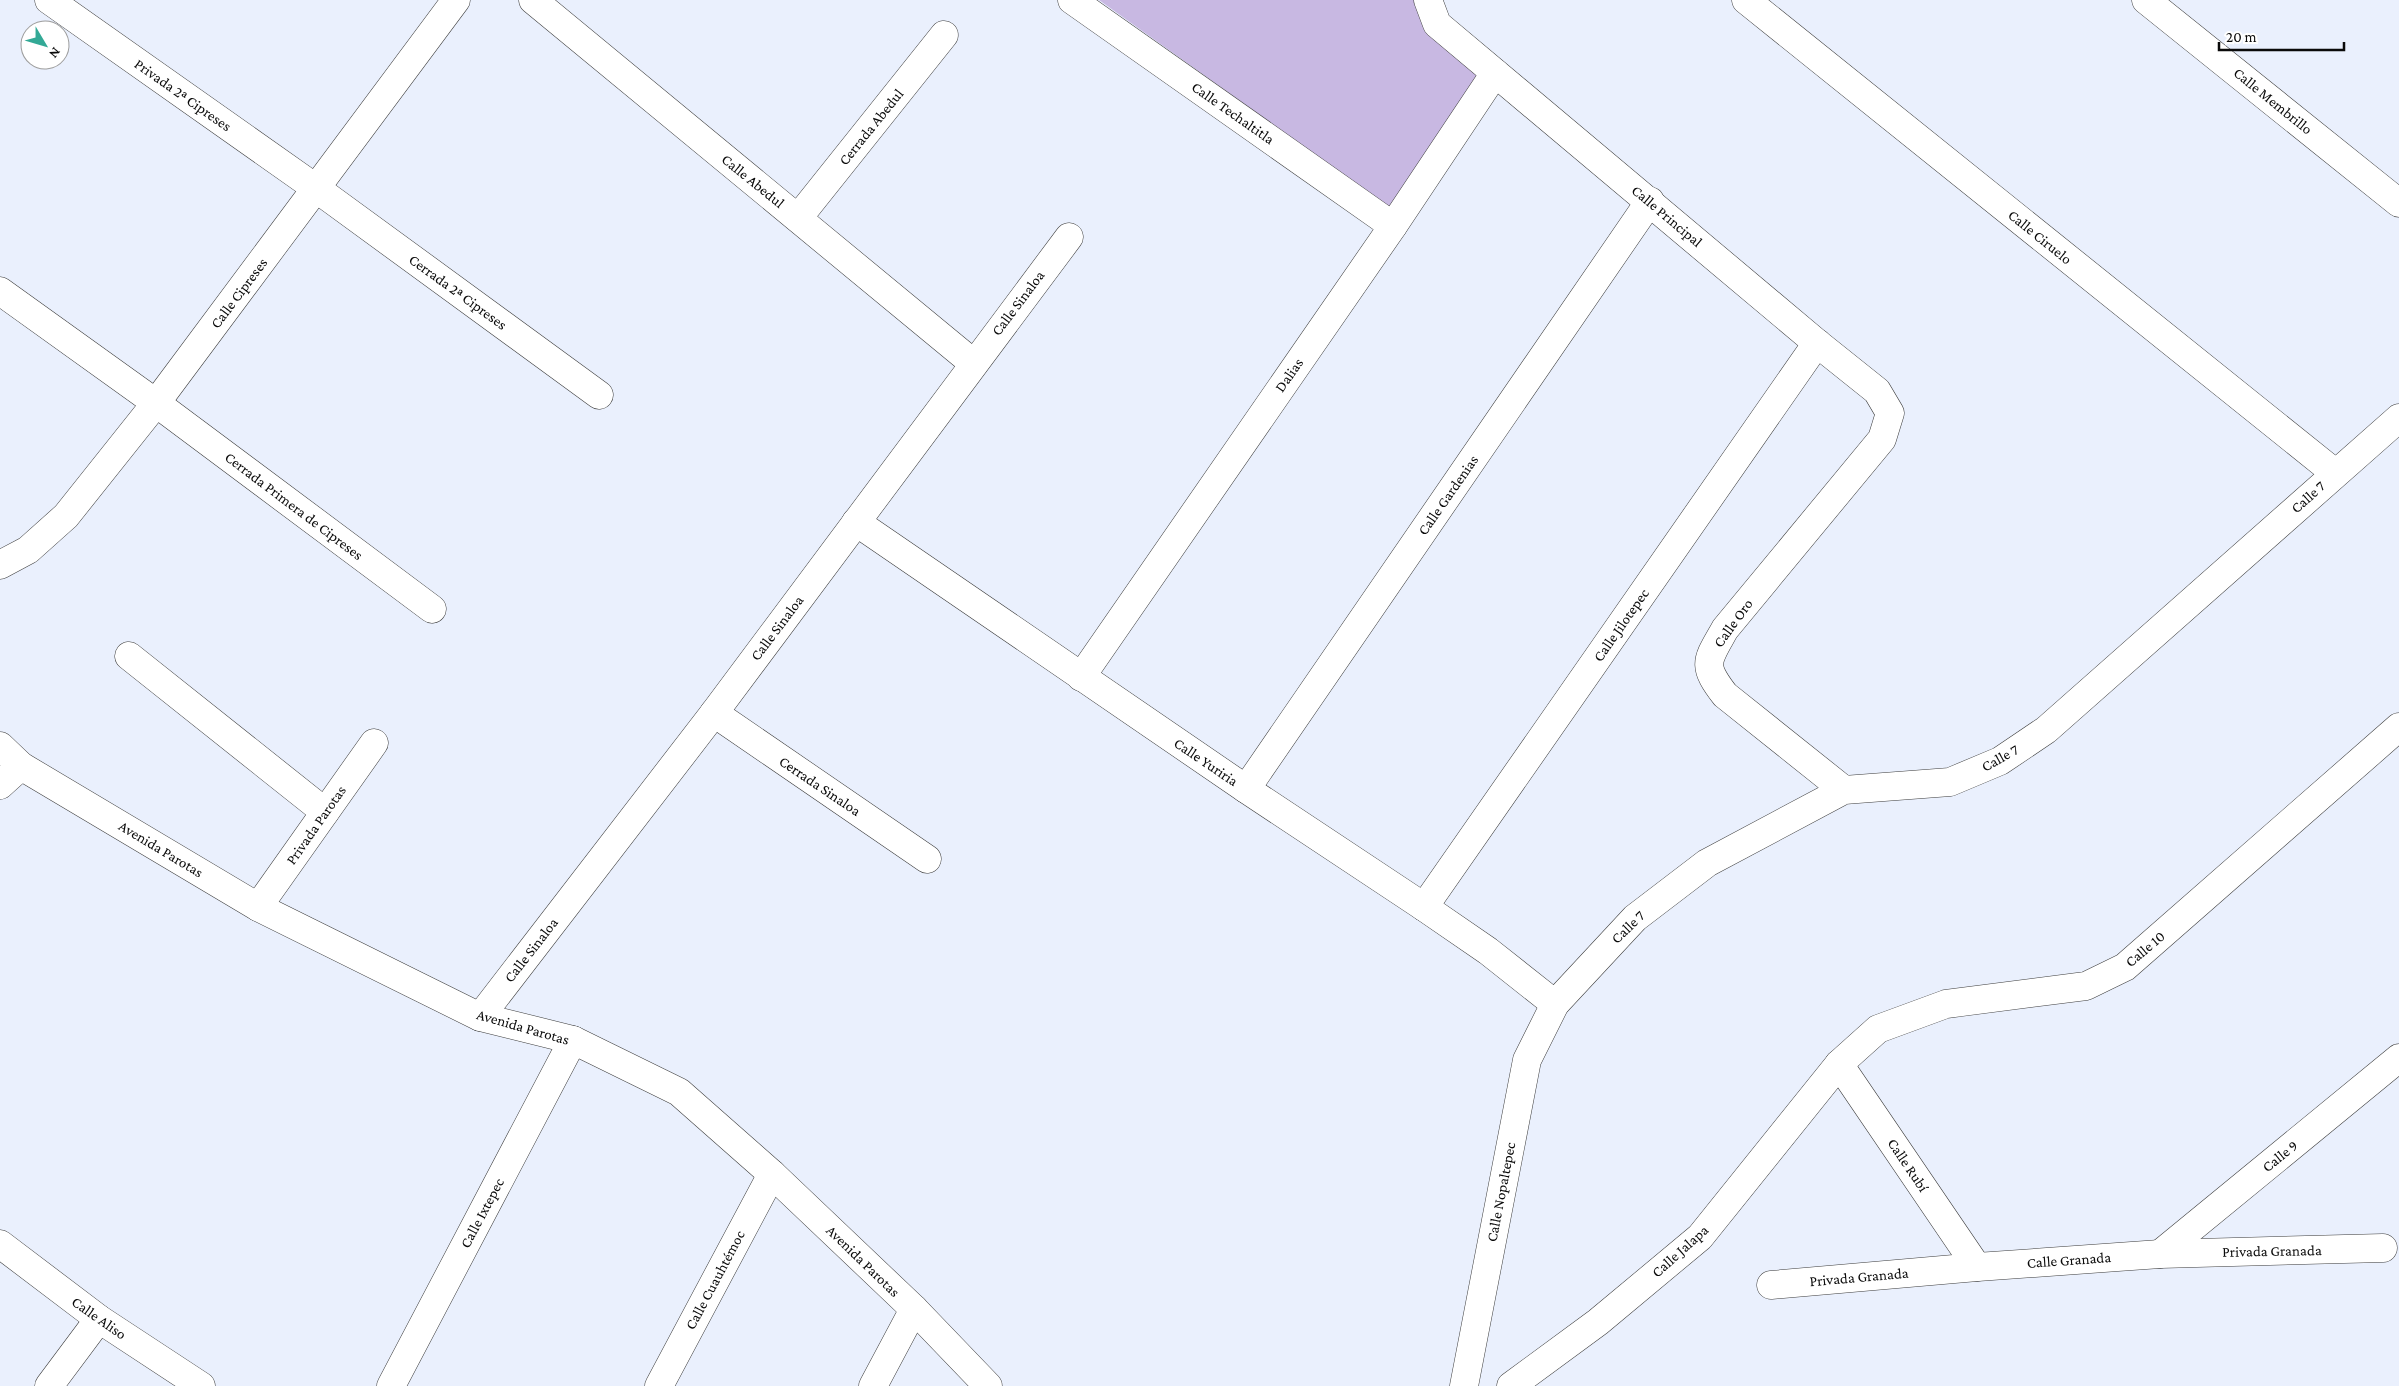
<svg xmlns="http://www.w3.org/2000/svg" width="2399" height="1386" viewBox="0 0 2399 1386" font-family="'Crimson Pro',serif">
<rect width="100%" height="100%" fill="#eaf0fd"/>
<polygon fill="#c8b8e2" points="1099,0 1428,0 1495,73 1390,208"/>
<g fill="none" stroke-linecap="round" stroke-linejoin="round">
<defs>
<g id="minor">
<polyline points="49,0 317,189 599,395"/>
<polyline points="533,0 973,363"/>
<polyline points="1072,0 1393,226"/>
<path d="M 1428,0 L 1437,24 L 1817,343 L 1877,391 L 1890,413 L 1882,439 L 1725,629 C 1707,661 1701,664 1725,695 L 1844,790"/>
<polyline points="1746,0 2335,473"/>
<polyline points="2146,0 2399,203"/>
<polyline points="798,218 944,35"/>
<polyline points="0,291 156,403 432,609"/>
<polyline points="856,522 1246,789 1424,907 1488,951 1555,1004"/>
<polyline points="0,565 28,550 66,516 156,403 456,0"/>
<polyline points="129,656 325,812"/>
<polyline points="1081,677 1393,226 1495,73"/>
<polyline points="714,713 927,859"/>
<polyline points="0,746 21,766 258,907 480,1017 573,1040 679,1092 772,1174 914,1309 988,1386"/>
<polyline points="0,785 21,766"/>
<polyline points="1246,789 1650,201"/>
<polyline points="258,907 374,743"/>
<polyline points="1424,907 1817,343"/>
<polyline points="480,1017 714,713 1069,237"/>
<polyline points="1839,1064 1977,1267"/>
<polyline points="0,1244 99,1319 201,1386"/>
<polyline points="2160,1254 2399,1058"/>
<polyline points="1771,1285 1977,1267 2160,1254 2383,1248"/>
<polyline points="49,1386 99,1319"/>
<polyline points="391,1386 573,1040"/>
<polyline points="659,1386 772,1174"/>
<polyline points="873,1386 914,1309"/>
<polyline points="1464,1386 1527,1060 1555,1004 1635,918 1707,863 1844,790 1950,782 2000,761 2046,730 2399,418"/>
<polyline points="1511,1386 1598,1322 1700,1237 1839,1064 1878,1029 1946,1004 2086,986 2125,967 2399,727"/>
</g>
</defs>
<use href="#minor" stroke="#3d3d3d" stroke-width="29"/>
<use href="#minor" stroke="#fff" stroke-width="28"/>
</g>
<g text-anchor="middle" stroke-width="5" stroke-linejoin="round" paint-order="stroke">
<g font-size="15" fill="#0a0a0a" stroke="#fff">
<text transform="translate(183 95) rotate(35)" y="5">Privada 2ª Cipreses</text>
<text transform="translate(2273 101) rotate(39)" y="5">Calle Membrillo</text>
<text transform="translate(1233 113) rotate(35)" y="5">Calle Techaltitla</text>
<text transform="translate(871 127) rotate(-51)" y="5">Cerrada Abedul</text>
<text transform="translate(753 181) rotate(39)" y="5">Calle Abedul</text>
<text transform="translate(1667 216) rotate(40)" y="5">Calle Principal</text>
<text transform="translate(2040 237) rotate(39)" y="5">Calle Ciruelo</text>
<text transform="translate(458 292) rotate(36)" y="5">Cerrada 2ª Cipreses</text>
<text transform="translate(239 293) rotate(-53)" y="5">Calle Cipreses</text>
<text transform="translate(1018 303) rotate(-53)" y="5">Calle Sinaloa</text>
<text transform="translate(1289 375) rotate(-55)" y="5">Dalias</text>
<text transform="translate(1448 495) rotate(-55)" y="5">Calle Gardenias</text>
<text transform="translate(2308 497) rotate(-42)" y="5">Calle 7</text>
<text transform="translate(294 506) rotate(37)" y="5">Cerrada Primera de Cipreses</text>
<text transform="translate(1733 623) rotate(-54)" y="5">Calle Oro</text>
<text transform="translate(1621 625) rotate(-55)" y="5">Calle Jilotepec</text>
<text transform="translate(777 628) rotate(-53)" y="5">Calle Sinaloa</text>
<text transform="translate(2000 758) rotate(-29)" y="5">Calle 7</text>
<text transform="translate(1206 762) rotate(34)" y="5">Calle Yuriria</text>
<text transform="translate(820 786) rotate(34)" y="5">Cerrada Sinaloa</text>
<text transform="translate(316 825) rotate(-55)" y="5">Privada Parotas</text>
<text transform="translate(161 849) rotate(31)" y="5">Avenida Parotas</text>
<text transform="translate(1628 927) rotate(-44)" y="5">Calle 7</text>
<text transform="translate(2145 949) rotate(-40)" y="5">Calle 10</text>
<text transform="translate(531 950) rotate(-52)" y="5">Calle Sinaloa</text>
<text transform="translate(523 1027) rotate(16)" y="5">Avenida Parotas</text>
<text transform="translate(2280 1156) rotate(-39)" y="5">Calle 9</text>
<text transform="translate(1908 1165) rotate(56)" y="5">Calle Rubí</text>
<text transform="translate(1501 1192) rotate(-79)" y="5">Calle Nopaltepec</text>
<text transform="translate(482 1213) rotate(-62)" y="5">Calle Ixtepec</text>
<text transform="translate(1680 1251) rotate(-42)" y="5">Calle Jalapa</text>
<text transform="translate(2272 1251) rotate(-1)" y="5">Privada Granada</text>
<text transform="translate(2069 1260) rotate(-4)" y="5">Calle Granada</text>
<text transform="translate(863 1261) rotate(44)" y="5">Avenida Parotas</text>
<text transform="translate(1859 1277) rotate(-5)" y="5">Privada Granada</text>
<text transform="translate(715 1280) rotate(-62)" y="5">Calle Cuauhtémoc</text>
<text transform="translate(99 1318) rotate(35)" y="5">Calle Aliso</text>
</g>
</g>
<g transform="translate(45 45) rotate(128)"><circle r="24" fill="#ffffff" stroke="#9d9d9d"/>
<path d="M0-4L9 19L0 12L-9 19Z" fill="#33a996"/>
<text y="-8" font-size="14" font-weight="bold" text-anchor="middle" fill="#0a0a0a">N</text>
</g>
<path d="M2219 42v8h125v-8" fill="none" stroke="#0a0a0a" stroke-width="2.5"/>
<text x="2226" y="42" font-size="15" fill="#0a0a0a" stroke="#ffffff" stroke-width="4" paint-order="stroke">20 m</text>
</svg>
